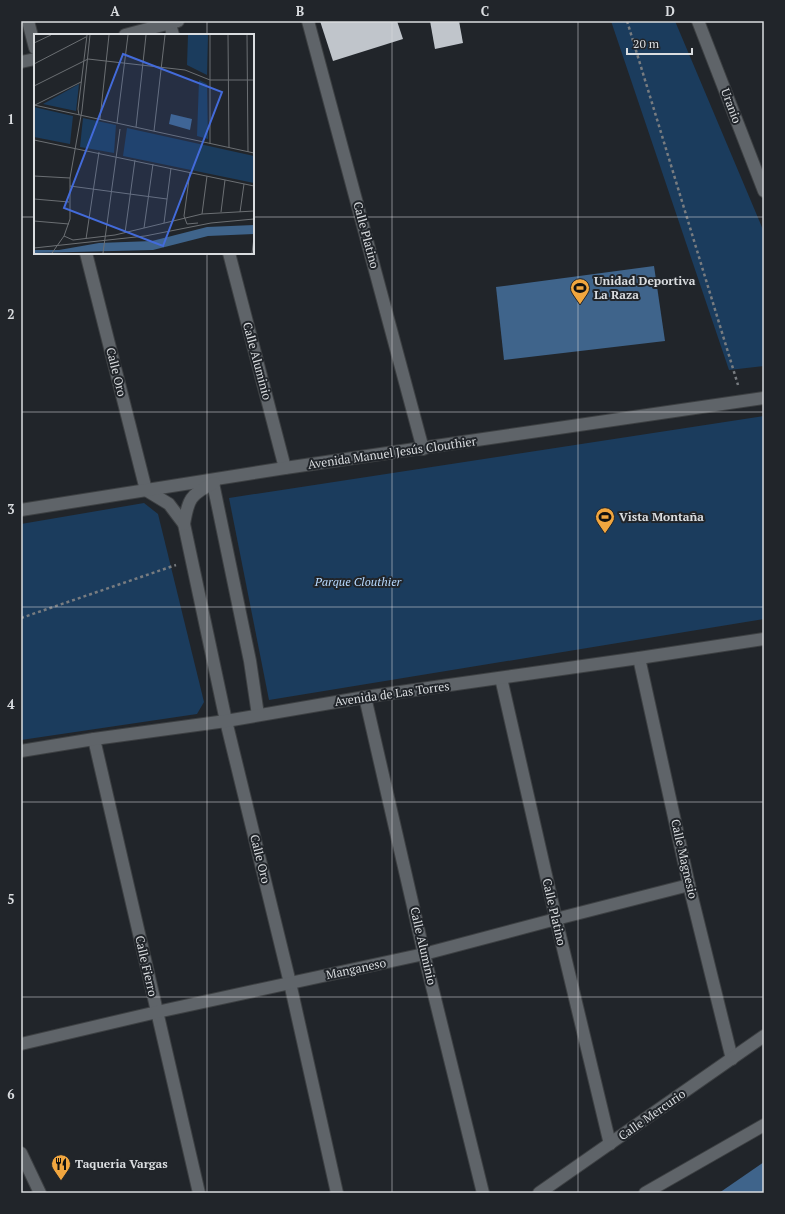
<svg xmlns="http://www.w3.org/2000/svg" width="785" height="1214" viewBox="0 0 785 1214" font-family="'PT Serif',serif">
<rect width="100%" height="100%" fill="#21252a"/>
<g fill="#1b3c5d">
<polygon points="611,21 675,21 764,232 764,366 729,370"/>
<polygon points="764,416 764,619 269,700 229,498"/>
<polygon points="144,503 158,514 204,702 197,714 21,740 21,524"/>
</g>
<g fill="#3f648b">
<polygon points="654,266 665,341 504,360 496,287"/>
<polygon points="764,1162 764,1193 719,1193"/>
</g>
<g fill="#c0c5cb">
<polygon points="320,21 397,21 403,39 333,61"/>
<polygon points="430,21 459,21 463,43 435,49"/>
</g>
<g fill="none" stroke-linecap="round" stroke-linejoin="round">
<defs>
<g id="minor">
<polyline points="28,21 35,48"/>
<polyline points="169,21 173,35"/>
<polyline points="308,21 423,449"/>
<polyline points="698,21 764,191"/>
<polyline points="125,35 178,21"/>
<polyline points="21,62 35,59"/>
<polyline points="86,253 146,490"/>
<polyline points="229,253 285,468"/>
<polyline points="213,483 250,661 258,715"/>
<polyline points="146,490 169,504 184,524 226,721 290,983 337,1193"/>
<polyline points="21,510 285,468 764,398"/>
<path d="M 184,524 C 188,500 190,494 214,483"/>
<polyline points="639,658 689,885 732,1059"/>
<polyline points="501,678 556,919 610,1144"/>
<polyline points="365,697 424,954 483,1193"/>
<polyline points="94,739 199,1193"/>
<polyline points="21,751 94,739 226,721 365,697 639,658 764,639"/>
<polyline points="21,1044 157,1012 424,954 556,919 689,885"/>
<polyline points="21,1153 40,1193"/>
<polyline points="539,1193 764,1036"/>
<polyline points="645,1193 764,1125"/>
</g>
</defs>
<use href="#minor" stroke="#3d4043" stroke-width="14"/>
<g stroke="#787c80" stroke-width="2.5" stroke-dasharray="3 3" stroke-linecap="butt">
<polyline points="627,21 738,385"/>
<polyline points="21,618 176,565"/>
</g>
<use href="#minor" stroke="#5f6469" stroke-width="12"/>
</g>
<path fill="none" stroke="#dadde0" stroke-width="1" stroke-opacity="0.55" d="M 207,21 L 207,35M 392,21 L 392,1193M 578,21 L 578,1193M 21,217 L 35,217M 253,217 L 764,217M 207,253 L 207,1193M 21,412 L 764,412M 21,607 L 764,607M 21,802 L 764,802M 21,997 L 764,997"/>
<defs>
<symbol id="stadium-pin" viewBox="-11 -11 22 30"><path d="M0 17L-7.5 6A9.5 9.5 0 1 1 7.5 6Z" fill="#f1a63f" stroke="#21252a"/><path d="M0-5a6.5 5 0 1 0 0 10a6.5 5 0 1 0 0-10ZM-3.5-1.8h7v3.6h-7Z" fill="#111"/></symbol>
<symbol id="restaurant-pin" viewBox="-11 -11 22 30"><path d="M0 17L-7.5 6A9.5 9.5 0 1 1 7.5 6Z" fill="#f1a63f" stroke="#21252a"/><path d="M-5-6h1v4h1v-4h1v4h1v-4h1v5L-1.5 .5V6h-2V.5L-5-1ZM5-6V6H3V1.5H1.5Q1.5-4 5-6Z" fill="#111"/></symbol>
</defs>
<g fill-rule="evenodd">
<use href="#stadium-pin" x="569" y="277" width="22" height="30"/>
<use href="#stadium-pin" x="594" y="506" width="22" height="30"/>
<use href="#restaurant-pin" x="50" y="1153" width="22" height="30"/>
</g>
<g text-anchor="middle" stroke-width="4" stroke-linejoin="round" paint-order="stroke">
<g font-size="12" fill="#dadde0" stroke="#21252a">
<text transform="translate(731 106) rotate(69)" y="4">Uranio</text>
<text transform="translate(366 235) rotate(75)" y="4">Calle Platino</text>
<text transform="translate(257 361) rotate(75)" y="4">Calle Aluminio</text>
<text transform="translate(116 372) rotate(76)" y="4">Calle Oro</text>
<text transform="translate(392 453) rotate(-8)" y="4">Avenida Manuel Jesús Clouthier</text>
<text transform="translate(392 694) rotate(-8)" y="4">Avenida de Las Torres</text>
<text transform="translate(260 859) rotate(76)" y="4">Calle Oro</text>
<text transform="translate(684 859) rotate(77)" y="4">Calle Magnesio</text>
<text transform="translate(554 912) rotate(77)" y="4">Calle Platino</text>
<text transform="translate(423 946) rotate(77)" y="4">Calle Aluminio</text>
<text transform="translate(146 966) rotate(77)" y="4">Calle Fierro</text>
<text transform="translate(356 969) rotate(-12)" y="4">Manganeso</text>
<text transform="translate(652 1115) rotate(-35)" y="4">Calle Mercurio</text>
</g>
<g font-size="12" font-weight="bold" fill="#dadde0" stroke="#21252a" text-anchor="start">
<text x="594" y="285">Unidad Deportiva<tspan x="594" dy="14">La Raza</tspan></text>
<text x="619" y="521">Vista Montaña</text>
<text x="75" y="1168">Taqueria Vargas</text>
</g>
<g font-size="12" font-style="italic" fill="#b6d8fd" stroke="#21252a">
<text x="358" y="586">Parque Clouthier</text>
</g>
</g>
<g transform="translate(34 34)">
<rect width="220" height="220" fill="#21252a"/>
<path d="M 154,1 L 174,1 L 173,41 L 153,31 ZM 165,46 L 173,50 L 174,105 L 163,102 ZM 45,50 L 42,77 L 9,70 ZM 0,73 L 39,82 L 36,110 L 0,103 ZM 49,84 L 82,91 L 80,119 L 46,113 ZM 93,94 L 220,122 L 220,149 L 89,122 Z" fill="#1b3c5d"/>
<path d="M 137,80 L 158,85 L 156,96 L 135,90 ZM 220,191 L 220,200 L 174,202 L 119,216 L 0,219 L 0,216 L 25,216 L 65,209 L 118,207 L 173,193 Z" fill="#3f648b"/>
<path fill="none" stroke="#6b6f73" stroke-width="1" d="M 176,1 L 176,110M 194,1 L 195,114M 213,1 L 214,118M 0,9 L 17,1M 0,30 L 52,3M 0,52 L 54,25 L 151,36 L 176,46 L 220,46M 0,71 L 220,119M 1,71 L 47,48M 45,81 L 44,75 L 53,1M 66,85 L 75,1M 83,89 L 94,1M 102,93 L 112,1M 120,97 L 131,1M 0,106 L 220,152M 156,138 L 150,182 L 153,190 L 164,189M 0,142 L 36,144M 36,152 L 133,165M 0,165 L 35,168M 187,178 L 191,146M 206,178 L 210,150M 168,180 L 173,142M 0,187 L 35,190M 130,189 L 137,134M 110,194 L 119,130M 91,199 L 101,126M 30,202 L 39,206 L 81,201 L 168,180 L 220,177M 52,205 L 65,118M 0,214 L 111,202 L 177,189 L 220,185M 18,219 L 30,202 L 36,185 L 36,144 L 48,76 L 56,1M 69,219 L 86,95M 218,219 L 220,204"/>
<path fill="#436bda" fill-opacity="0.15" stroke="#436bda" stroke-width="2" d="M 89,20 L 188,58 L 129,212 L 30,174 Z"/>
<rect width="220" height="220" fill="none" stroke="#dadde0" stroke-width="2"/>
</g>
<rect width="785" height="1214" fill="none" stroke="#21252a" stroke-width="44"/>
<path d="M627 48v6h65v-6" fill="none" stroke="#dadde0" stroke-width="2"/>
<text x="633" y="48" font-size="12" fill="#dadde0" stroke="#21252a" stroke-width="3" paint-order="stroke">20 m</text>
<rect x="22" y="22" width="741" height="1170" fill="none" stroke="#dadde0" stroke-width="1.5"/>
<g font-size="13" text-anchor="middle" font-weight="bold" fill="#dadde0">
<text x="115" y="16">A</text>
<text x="300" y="16">B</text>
<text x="485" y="16">C</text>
<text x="670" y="16">D</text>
<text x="11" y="124">1</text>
<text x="11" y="319">2</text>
<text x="11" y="514">3</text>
<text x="11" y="709">4</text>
<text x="11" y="904">5</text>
<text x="11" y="1099">6</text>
</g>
</svg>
